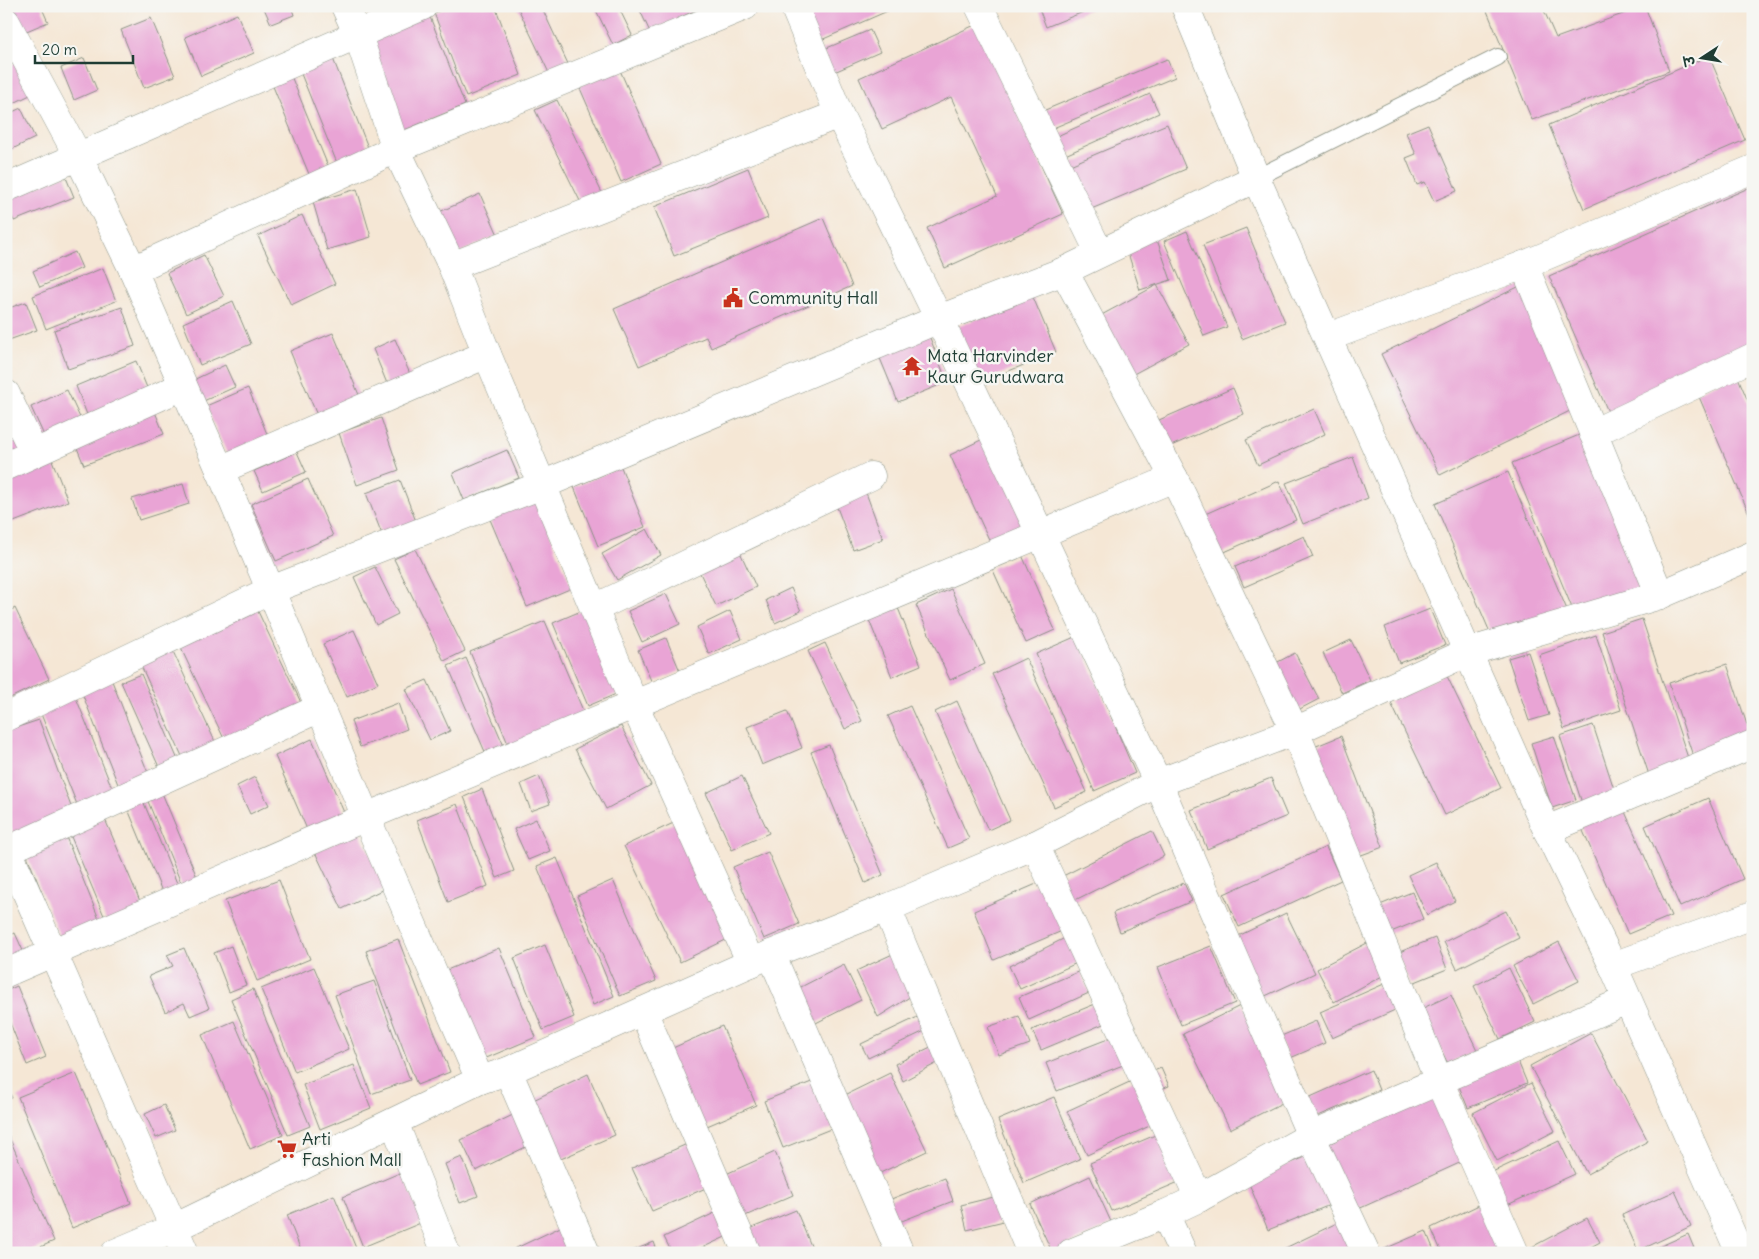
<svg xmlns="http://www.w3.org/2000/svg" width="1759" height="1259" viewBox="0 0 1759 1259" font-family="Delius,'Playpen Sans Deva',sans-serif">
<rect width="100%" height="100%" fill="#f6f6f2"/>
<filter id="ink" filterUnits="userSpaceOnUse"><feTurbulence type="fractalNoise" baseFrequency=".02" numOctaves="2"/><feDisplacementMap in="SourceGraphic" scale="10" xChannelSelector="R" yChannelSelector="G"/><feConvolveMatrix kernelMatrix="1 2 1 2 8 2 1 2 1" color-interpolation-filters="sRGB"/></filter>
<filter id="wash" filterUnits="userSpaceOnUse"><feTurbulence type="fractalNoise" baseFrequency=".0096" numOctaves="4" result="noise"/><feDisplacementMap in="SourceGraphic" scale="20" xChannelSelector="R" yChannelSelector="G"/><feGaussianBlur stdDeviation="1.12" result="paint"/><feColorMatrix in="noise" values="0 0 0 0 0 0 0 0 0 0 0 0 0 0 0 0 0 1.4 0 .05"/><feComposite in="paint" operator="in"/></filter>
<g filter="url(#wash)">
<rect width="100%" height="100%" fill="#f5e7d5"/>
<g id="blocks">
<g fill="#e9a4d5">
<polygon points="6,6 41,6 48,22 17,35"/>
<polygon points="263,6 291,6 294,15 271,24"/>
<polygon points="451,6 495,6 521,75 466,97 434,13"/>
<polygon points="517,6 541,6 569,66 550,75"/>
<polygon points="594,6 618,6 632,35 613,45"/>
<polygon points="638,6 704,6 650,32"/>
<polygon points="795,6 899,6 812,44"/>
<polygon points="1038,6 1098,6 1046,27"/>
<polygon points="1485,6 1542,6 1556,38 1645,6 1669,71 1532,120"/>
<polygon points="428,12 465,105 402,131 364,38"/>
<polygon points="237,14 254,53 201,76 185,37"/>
<polygon points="151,18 175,76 144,88 121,30"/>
<polygon points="977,24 1063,214 945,268 927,228 997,196 951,97 882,129 859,78"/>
<polygon points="870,30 880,52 832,73 822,50"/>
<polygon points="330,51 371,155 339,168 297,64"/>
<polygon points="1709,56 1745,140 1584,209 1549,125"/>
<polygon points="84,58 97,90 74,100 61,68"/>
<polygon points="1167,59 1175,77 1046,131 1038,113"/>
<polygon points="17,62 32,94 6,107 6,67"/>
<polygon points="619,68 661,164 621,182 579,86"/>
<polygon points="289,71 330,171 311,179 270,79"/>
<polygon points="1150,94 1159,113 1063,156 1055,137"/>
<polygon points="557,100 602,193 581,203 535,110"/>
<polygon points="21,108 35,138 6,152 6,115"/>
<polygon points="1167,124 1186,169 1089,210 1070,165"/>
<polygon points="1428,124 1457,191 1434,201 1425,182 1417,185 1406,158 1416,154 1406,133"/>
<polygon points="748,168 768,218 674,256 654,207"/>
<polygon points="65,175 74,197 14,221 6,204 6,199"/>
<polygon points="1753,186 1753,351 1609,414 1549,276"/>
<polygon points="357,189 371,237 327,250 313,202"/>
<polygon points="480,194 498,235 456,254 437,213"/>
<polygon points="302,215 335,284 291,305 258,236"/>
<polygon points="823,218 852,286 711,348 706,337 639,366 614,309"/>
<polygon points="1246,228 1285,322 1242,339 1203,245"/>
<polygon points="1187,231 1227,327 1204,336 1164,241"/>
<polygon points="1155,234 1171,280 1140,290 1125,244"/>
<polygon points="75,252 82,268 40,287 33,271"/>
<polygon points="204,255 224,296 186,314 167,273"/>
<polygon points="103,268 116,301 46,329 33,296"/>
<polygon points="1157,285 1189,344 1128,377 1096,318"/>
<polygon points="1520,286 1578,407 1440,475 1381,354"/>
<polygon points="1033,297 1056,352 979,383 957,327"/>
<polygon points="233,301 251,344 200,365 183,323"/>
<polygon points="26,302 37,330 6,341 6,309"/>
<polygon points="122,307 135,346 68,369 54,330"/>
<polygon points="927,330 947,382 898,402 877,351"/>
<polygon points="333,333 362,402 319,420 290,351"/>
<polygon points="395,339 413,381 390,391 373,349"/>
<polygon points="136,361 150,395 89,420 76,386"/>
<polygon points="225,365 235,387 199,403 189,382"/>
<polygon points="1737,375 1753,413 1753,523 1697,392"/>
<polygon points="248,388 270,441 229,458 206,406"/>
<polygon points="1233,388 1244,414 1171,446 1159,420"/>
<polygon points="67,390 83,424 47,442 31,407"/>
<polygon points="153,407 164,434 84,465 73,438"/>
<polygon points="1314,409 1325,434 1258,465 1246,440"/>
<polygon points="381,418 399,470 357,485 339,433"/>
<polygon points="15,428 25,450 6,459 6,433"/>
<polygon points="1584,433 1648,585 1575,615 1512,463"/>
<polygon points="985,438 1028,529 992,546 950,455"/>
<polygon points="507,450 519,478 464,500 453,473"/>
<polygon points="297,452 306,472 263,491 254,471"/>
<polygon points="1353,457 1368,498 1303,524 1286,483"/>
<polygon points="52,460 68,501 6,525 6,477"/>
<polygon points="621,467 645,527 598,546 574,487"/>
<polygon points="1508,472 1568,612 1495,644 1435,504"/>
<polygon points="308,479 333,536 276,561 251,504"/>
<polygon points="400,480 417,524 383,537 366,493"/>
<polygon points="1279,481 1296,520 1220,554 1203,515"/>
<polygon points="183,484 189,504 139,520 132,499"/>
<polygon points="865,490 883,539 853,550 835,502"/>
<polygon points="535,497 572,588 527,607 489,517"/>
<polygon points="647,529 661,555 617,580 602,554"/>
<polygon points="1304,536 1313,557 1244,587 1235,567"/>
<polygon points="415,549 465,651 444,661 394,559"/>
<polygon points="740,552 756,587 716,606 699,571"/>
<polygon points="1022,555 1055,630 1026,643 992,568"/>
<polygon points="375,567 398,614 376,625 354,577"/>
<polygon points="791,588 801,611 775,623 766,600"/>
<polygon points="951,589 985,664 950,680 916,605"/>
<polygon points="666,594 680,624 642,642 628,611"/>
<polygon points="254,603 304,709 227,745 177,640"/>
<polygon points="896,603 921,665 892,677 867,615"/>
<polygon points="15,608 49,679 6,700 6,613"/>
<polygon points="588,608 623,691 588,706 553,623"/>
<polygon points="1430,609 1445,645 1399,663 1385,627"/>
<polygon points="730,611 742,639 709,654 697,627"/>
<polygon points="1642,619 1691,767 1651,781 1602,632"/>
<polygon points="545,621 587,720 511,751 470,652"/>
<polygon points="354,630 378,683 347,697 323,644"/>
<polygon points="1596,635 1621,710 1564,729 1539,655"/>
<polygon points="1077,636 1135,773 1094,791 1036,654"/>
<polygon points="666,638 680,671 652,683 638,650"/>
<polygon points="1351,640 1370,680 1342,693 1323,653"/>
<polygon points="825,643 862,721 845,729 808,651"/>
<polygon points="170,645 219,750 186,765 138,659"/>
<polygon points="1528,652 1549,715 1529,721 1508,658"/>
<polygon points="1295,653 1319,699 1296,711 1272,665"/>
<polygon points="466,658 507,753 489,761 448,666"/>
<polygon points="1026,658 1087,792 1054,807 992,674"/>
<polygon points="1727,664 1751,737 1693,756 1669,683"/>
<polygon points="141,674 181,767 163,776 121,682"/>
<polygon points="1446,674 1501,788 1445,815 1390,701"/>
<polygon points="427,680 450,731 430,740 406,689"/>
<polygon points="112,681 150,778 121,792 82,693"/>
<polygon points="75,695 114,793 78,807 39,709"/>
<polygon points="957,701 1010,820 988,830 935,712"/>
<polygon points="398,703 407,729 360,747 351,721"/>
<polygon points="910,706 969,839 948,848 888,716"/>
<polygon points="787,711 802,748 762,765 747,727"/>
<polygon points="39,720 73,812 15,838 6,815 6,731"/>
<polygon points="1593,725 1617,798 1584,809 1560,736"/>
<polygon points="621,726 651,785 606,809 575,749"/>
<polygon points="1341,736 1383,847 1356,857 1314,747"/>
<polygon points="1554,736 1576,800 1552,808 1531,743"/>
<polygon points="312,739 346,817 309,834 275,756"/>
<polygon points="829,745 883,875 865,883 811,752"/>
<polygon points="539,776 550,804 531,811 521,784"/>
<polygon points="742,776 769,833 732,850 706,793"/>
<polygon points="255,777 269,805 250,814 237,786"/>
<polygon points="1271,778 1287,816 1207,849 1191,810"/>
<polygon points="160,788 199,882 183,888 145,794"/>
<polygon points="482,789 514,871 497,878 464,797"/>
<polygon points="141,796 179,888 163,894 125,802"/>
<polygon points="1708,798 1743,879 1680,907 1645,826"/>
<polygon points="457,804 488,886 448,902 417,820"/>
<polygon points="1622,805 1671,916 1628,934 1580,824"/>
<polygon points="104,817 143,908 107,923 69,832"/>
<polygon points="536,819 550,851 528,860 514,829"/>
<polygon points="680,820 734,936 680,962 624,846"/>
<polygon points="359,831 386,888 342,909 315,852"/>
<polygon points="1152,831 1164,856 1069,903 1057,879"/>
<polygon points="64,832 101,924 61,940 24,848"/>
<polygon points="1326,847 1341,880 1239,927 1224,894"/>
<polygon points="768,852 799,924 764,939 733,867"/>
<polygon points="557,858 614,996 593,1005 537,866"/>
<polygon points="1436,862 1455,901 1427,915 1408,875"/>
<polygon points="1048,879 1069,928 994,960 974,911"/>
<polygon points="279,880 310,959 257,981 225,901"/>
<polygon points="613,880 656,981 620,996 577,896"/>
<polygon points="1184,883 1192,901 1120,932 1113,913"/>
<polygon points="1412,892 1423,919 1381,936 1370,909"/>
<polygon points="1506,911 1519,938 1457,969 1444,942"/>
<polygon points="1286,913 1315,973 1263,997 1234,938"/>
<polygon points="15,933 24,953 6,961 6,937"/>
<polygon points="1067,937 1079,962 1020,989 1009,966"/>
<polygon points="1435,938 1447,969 1410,984 1397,953"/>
<polygon points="398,939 450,1072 417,1085 366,951"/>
<polygon points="1369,942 1386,974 1334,1002 1317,969"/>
<polygon points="1559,942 1579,981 1533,1004 1513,966"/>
<polygon points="545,945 574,1017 543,1030 514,958"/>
<polygon points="231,946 246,985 229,992 214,953"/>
<polygon points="1211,946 1235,1003 1181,1025 1158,967"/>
<polygon points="184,948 209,1008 190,1016 184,1003 165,1012 149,976 173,966 167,955"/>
<polygon points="499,948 536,1037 484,1059 447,970"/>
<polygon points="897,952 916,993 878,1017 856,971"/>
<polygon points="844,965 861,1000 810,1026 793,991"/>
<polygon points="314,967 349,1049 295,1072 261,989"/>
<polygon points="1509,968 1535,1022 1500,1039 1474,986"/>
<polygon points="1080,971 1089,993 1029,1020 1019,997"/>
<polygon points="374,981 410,1080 371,1094 335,995"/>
<polygon points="1384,984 1395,1010 1332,1038 1320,1012"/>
<polygon points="17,986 46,1057 27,1065 6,1013 6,991"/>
<polygon points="253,989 310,1126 288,1135 231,999"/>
<polygon points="1451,995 1477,1050 1448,1064 1421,1009"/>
<polygon points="1100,1002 1108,1022 1041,1050 1032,1030"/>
<polygon points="1242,1005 1288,1100 1230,1129 1183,1034"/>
<polygon points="926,1013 933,1027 868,1058 861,1044"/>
<polygon points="1019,1016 1030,1044 999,1055 988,1027"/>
<polygon points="234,1021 283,1135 250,1149 202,1035"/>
<polygon points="1316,1021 1325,1043 1288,1059 1279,1037"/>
<polygon points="722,1026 756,1105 700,1129 666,1051"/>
<polygon points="1591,1033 1648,1141 1587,1174 1530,1066"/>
<polygon points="1113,1037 1123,1065 1057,1091 1046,1063"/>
<polygon points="935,1045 943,1060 903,1081 895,1064"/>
<polygon points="1517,1059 1527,1083 1468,1108 1458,1084"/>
<polygon points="354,1065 371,1108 320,1129 303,1085"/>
<polygon points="1161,1068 1169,1086 1151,1093 1144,1075"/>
<polygon points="1371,1070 1379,1090 1316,1117 1308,1098"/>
<polygon points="76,1073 131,1203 72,1228 18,1097"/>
<polygon points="890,1073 927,1151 878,1174 841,1097"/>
<polygon points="588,1074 615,1135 554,1162 527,1103"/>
<polygon points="819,1079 838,1126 783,1148 764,1101"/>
<polygon points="1136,1079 1156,1123 1087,1155 1067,1111"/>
<polygon points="1531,1083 1555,1131 1497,1161 1473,1113"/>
<polygon points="6,1085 12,1098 6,1100"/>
<polygon points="1436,1094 1466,1160 1354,1211 1324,1146"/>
<polygon points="1054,1097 1080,1159 1024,1183 998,1120"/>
<polygon points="164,1105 175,1130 156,1138 145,1114"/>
<polygon points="517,1113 532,1144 476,1171 461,1140"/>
<polygon points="6,1130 54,1241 27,1253 7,1253 6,1250"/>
<polygon points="1160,1133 1181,1181 1111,1211 1090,1163"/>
<polygon points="694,1141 713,1185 652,1211 632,1168"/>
<polygon points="1559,1141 1575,1174 1505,1206 1490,1173"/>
<polygon points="775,1152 793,1195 736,1220 717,1178"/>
<polygon points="1315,1153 1335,1203 1268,1230 1248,1181"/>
<polygon points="462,1157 478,1196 460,1203 445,1164"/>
<polygon points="402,1172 423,1222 363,1247 343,1197"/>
<polygon points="1090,1176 1112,1224 1052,1252 1030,1204"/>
<polygon points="945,1178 953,1201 894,1224 886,1201"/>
<polygon points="1675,1191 1691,1226 1638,1251 1622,1215"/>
<polygon points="334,1195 358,1253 302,1253 287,1215"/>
<polygon points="1002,1195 1008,1220 967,1230 961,1205"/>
<polygon points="1481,1204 1505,1253 1442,1253 1431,1228"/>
<polygon points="723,1209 734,1233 691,1253 672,1253 664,1237"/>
<polygon points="796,1210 814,1253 756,1253 747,1230"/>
<polygon points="1587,1218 1600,1242 1580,1253 1525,1253 1524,1251"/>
<polygon points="1343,1220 1359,1253 1275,1253"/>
<polygon points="571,1222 580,1240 553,1253 511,1253 510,1251"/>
<polygon points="1426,1231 1435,1253 1384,1253 1382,1250"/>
<polygon points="1688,1234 1696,1253 1645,1253"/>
<polygon points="654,1242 658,1253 627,1253"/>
</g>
</g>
</g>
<g filter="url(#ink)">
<use href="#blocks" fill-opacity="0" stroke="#8a9284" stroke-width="1"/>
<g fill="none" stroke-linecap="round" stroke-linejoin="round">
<defs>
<polyline id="lane" points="1256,178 1498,57"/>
<g id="street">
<polyline points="345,6 358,35 396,149 452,266 487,354 634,704 751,963"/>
<polyline points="794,6 839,114 939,319 1158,783 1311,1136 1366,1253"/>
<polyline points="979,6 1099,252"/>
<polyline points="1185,6 1256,178 1547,830 1613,966 1740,1253"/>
<polyline points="6,22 78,156 133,270 220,470 366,817 480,1080"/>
<polyline points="6,188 423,6"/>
<polyline points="1524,265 1660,595"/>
<polyline points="452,266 839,114"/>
<polyline points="133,270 396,149 745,6"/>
<polyline points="1064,271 1174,478 1295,731 1439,1081 1515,1253"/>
<polyline points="1328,337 1524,265 1753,169"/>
<polyline points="6,394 34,453"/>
<polyline points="1593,433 1753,357"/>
<polyline points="6,466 183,386"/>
<polyline points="220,470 487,354"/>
<polyline points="595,608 871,476"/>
<polyline points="6,717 271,590 542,485 939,319 1064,271 1256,178"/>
<polyline points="1547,830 1753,744"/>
<polyline points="1035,845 1199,1198"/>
<polyline points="6,846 185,1253"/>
<polyline points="8,850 320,708"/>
<polyline points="887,908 1031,1253"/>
<polyline points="771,954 900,1253"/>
<polyline points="1613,966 1753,915"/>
<polyline points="6,973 366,817 1174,478"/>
<polyline points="643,1011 747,1253"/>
<polyline points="508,1071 586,1253"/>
<polyline points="394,1122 446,1253"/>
<polyline points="1165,1214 1183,1253"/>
<polyline points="115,1253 174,1228 480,1080 508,1071 771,954 887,908 1035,845 1158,783 1295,731 1468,652 1660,595 1753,555"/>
<polyline points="1071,1253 1165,1214 1199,1198 1311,1136 1627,1000"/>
</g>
</defs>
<use href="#lane" stroke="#8a9284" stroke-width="18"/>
<use href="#street" stroke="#8a9284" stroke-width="29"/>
<use href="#lane" stroke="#fff" stroke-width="16"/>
<use href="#street" stroke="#fff" stroke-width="28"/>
</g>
</g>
<defs>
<symbol id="civic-bare" viewBox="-9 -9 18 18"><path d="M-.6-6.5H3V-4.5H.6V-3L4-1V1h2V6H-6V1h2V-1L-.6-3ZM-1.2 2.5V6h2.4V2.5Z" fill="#c8321e" stroke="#f6f6f2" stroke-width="2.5" paint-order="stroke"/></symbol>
<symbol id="temple-bare" viewBox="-9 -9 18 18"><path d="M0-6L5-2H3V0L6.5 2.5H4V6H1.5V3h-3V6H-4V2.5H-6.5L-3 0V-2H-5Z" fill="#c8321e" stroke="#f6f6f2" stroke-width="2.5" paint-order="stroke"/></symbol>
<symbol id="supermarket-bare" viewBox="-9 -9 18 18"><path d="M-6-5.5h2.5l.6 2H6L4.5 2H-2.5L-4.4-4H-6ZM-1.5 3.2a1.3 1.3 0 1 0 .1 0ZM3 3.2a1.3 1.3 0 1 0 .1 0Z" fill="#c8321e" stroke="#f6f6f2" stroke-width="2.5" paint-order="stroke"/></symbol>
</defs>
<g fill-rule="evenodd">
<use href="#civic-bare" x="719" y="284" width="28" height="28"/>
<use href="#temple-bare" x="898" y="352" width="28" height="28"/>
<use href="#supermarket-bare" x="273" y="1135" width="28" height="28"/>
</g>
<g text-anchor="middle" stroke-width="5" stroke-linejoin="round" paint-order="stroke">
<g font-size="18" fill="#1f3d34" stroke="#f6f6f2" text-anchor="start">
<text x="748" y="304">Community Hall</text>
<text x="927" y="362">Mata Harvinder<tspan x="927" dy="21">Kaur Gurudwara</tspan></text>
<text x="302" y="1145">Arti<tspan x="302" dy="21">Fashion Mall</tspan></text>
</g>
</g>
<rect width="1759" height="1259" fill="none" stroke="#f6f6f2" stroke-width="25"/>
<g transform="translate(1702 58) rotate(258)" stroke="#f6f6f2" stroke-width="4" paint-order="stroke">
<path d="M0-4L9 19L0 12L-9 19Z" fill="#1f3d34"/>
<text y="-8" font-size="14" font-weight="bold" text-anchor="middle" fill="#1f3d34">उ</text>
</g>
<path d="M35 55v8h98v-8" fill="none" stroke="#1f3d34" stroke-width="2.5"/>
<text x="42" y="55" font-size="15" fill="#1f3d34" stroke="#f6f6f2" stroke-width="4" paint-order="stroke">20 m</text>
</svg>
